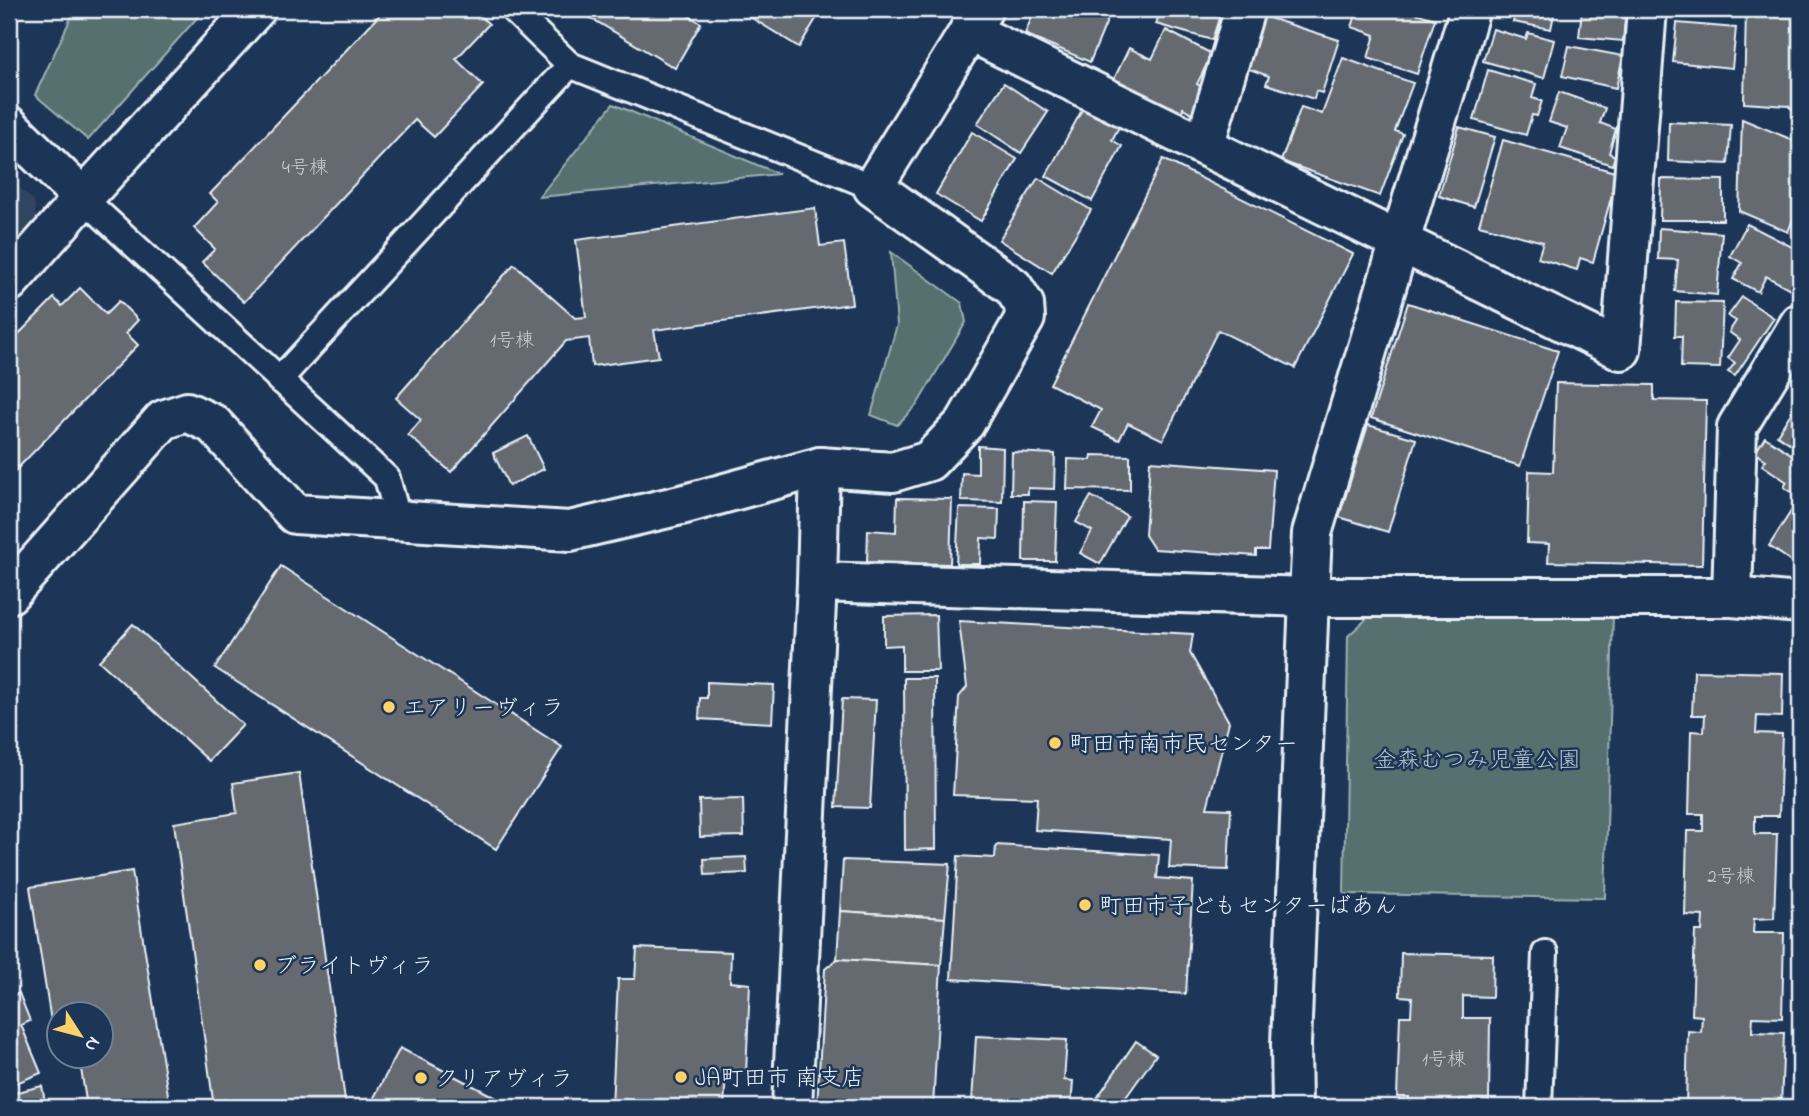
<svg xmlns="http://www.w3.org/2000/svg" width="1809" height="1116" viewBox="0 0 1809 1116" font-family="'Indie Flower','Klee One',sans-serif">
<rect width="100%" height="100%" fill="#1d3557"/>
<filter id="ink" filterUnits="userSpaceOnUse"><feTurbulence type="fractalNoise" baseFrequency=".0143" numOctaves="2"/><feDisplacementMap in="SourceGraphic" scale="14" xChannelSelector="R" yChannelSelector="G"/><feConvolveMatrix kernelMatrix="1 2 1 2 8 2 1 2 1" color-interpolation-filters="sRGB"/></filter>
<g filter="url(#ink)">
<polygon fill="#33455e" points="9,178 34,201 36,217 9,249"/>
<g fill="#54706e" stroke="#9eb0b3" stroke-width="2">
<polygon points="75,9 205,9 88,140 35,95"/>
<polygon points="613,104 779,174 539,197"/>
<polygon points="891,252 962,303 966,322 917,405 897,425 871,415 897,325"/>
<polygon points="1373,613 1613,615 1605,898 1344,894 1348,636"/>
</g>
<g fill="#656a70" stroke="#e8f1f8" stroke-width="2">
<polygon points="385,9 473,9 489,24 456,59 483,85 434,137 415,120 244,302 202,262 215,249 194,228 218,202 210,194"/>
<polygon points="589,9 677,9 701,23 675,68 586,15"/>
<polygon points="737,9 822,9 799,47"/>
<polygon points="1035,9 1112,9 1090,62 1025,34"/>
<polygon points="1161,9 1222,9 1212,40 1156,24"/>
<polygon points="1358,9 1402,9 1435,19 1417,74 1368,58 1375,35 1352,27"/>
<polygon points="1516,9 1555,9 1551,29 1513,22"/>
<polygon points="1582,9 1626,9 1623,41 1579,37"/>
<polygon points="1746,9 1800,9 1800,115 1788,106 1744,103"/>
<polygon points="1263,16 1339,40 1322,93 1316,91 1314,99 1266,84 1269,76 1246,68"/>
<polygon points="1677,23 1736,28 1732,68 1673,62"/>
<polygon points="1493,29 1526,39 1528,33 1554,40 1544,78 1483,61"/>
<polygon points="1166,30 1212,54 1197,84 1204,88 1192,113 1183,108 1181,114 1113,81 1129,48 1152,59"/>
<polygon points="1569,46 1623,56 1616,88 1562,76"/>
<polygon points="1343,58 1413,83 1395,131 1403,134 1380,196 1281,161 1301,107 1322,114"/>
<polygon points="1488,70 1536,84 1532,98 1542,101 1537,116 1532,115 1526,135 1474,120"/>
<polygon points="1004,83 1048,112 1021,153 977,124"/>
<polygon points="1559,92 1605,108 1600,123 1616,129 1609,153 1615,156 1612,165 1560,148 1567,128 1549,122"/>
<polygon points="1083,108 1119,127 1112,140 1122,146 1092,201 1046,176"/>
<polygon points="1742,119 1800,143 1800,203 1788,232 1739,211"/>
<polygon points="1669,122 1731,125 1728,164 1668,161"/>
<polygon points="1459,127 1495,137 1474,207 1439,196"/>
<polygon points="972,132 1017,159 981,221 936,194"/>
<polygon points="1503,140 1618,173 1593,262 1580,258 1577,270 1538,258 1543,242 1479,225"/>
<polygon points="1163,159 1353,254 1295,368 1218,330 1163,440 1128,423 1119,440 1092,427 1101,410 1050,384"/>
<polygon points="1038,178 1091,210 1052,273 999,240"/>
<polygon points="1661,179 1723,180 1723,220 1660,220"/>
<polygon points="815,208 820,246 844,243 852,304 654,330 659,357 592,366 589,338 566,341 451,472 408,435 421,420 396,398 514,264 575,318 586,317 576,240"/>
<polygon points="1747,224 1800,251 1800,275 1792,290 1766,276 1758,292 1733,279 1742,263 1730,256"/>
<polygon points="1659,228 1722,233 1717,295 1675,291 1678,260 1658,259"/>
<polygon points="80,288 106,314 119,301 138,320 126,333 138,345 9,477 9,344 54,298 62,306"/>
<polygon points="1742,297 1774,318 1735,376 1728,372 1735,363 1728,358 1740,340 1729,332 1736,321 1728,316"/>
<polygon points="1676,302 1723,303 1720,368 1681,367 1682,336 1675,336"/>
<polygon points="1408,303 1558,351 1520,466 1371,418"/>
<polygon points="1556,383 1654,385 1654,400 1706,401 1702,565 1548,562 1549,544 1527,543 1529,471 1553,472"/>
<polygon points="1800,399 1800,450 1777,435"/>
<polygon points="1368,425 1416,439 1388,532 1339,517"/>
<polygon points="528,436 544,469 509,486 493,453"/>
<polygon points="1765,437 1800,460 1800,498 1784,487 1787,482 1762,465 1766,460 1755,453"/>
<polygon points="978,446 1003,448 1002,502 961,501 962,473 978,474"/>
<polygon points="1012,452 1055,454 1054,489 1028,488 1028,494 1011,494"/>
<polygon points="1092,455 1130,456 1130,490 1067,489 1068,459 1091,460"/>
<polygon points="1150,461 1274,470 1268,550 1256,550 1256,556 1154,549 1145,535"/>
<polygon points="1091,496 1127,516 1100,564 1080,553 1092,531 1076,522"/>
<polygon points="897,498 952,499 950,564 867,562 868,530 896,532"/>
<polygon points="1024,501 1057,502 1055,561 1023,561"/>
<polygon points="1795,505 1800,509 1800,567 1769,546"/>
<polygon points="959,508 999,509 998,539 981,538 980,564 956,564"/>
<polygon points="281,566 562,747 496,849 215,668"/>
<polygon points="936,615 938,671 902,671 902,645 884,646 884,616"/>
<polygon points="959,621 1193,634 1190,653 1229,722 1207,808 1231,809 1228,870 1169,868 1171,839 1035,830 1037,798 953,795 959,697 967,687"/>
<polygon points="133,624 243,725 209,761 99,661"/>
<polygon points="1694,671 1783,673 1782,717 1757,716 1756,733 1782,734 1779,816 1755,816 1755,834 1777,834 1774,918 1754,919 1753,933 1784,933 1782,1018 1753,1017 1752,1032 1784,1033 1781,1107 1686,1107 1688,1031 1701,1032 1702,1016 1692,1015 1695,931 1702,931 1703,916 1685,915 1687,831 1703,831 1703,814 1689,814 1691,731 1704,732 1705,715 1692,715"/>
<polygon points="904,678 935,678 936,849 905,850"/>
<polygon points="707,682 774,685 772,723 699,719 700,698 707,698"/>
<polygon points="842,699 876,700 870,808 836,807"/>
<polygon points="299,773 346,1107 214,1107 174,823 237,813 233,783"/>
<polygon points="743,799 744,836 700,837 699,800"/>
<polygon points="996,845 1159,855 1157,878 1193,881 1186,994 951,979 958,856 995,858"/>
<polygon points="746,857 747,873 705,875 704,859"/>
<polygon points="843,860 950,864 945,918 840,911"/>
<polygon points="132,871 170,1107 87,1107 79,1056 102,1056 102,1014 60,1014 60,1027 52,1028 30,887"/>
<polygon points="840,911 945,918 941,965 837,959"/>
<polygon points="637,948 731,952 730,982 750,984 746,1073 726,1072 724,1107 612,1107 618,979 635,979"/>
<polygon points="1401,953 1493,955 1492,997 1463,996 1463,1018 1490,1018 1489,1100 1460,1099 1460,1107 1409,1107 1409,1097 1397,1097 1400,1016 1411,1016 1412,997 1400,996"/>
<polygon points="837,959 941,965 933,1107 817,1107 825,969"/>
<polygon points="19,993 30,1021 21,1025 41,1073 9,1086 9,997"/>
<polygon points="976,1036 1067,1040 1064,1080 1073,1081 1071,1107 972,1103"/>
<polygon points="1136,1041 1156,1055 1119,1107 1091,1107"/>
<polygon points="400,1048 514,1107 369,1107"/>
<polygon points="42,1086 46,1107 9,1107 9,1094"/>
</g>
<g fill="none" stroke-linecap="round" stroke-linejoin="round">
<defs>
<g id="lane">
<polyline points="512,9 570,65 873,187"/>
<polyline points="83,198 387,478 399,522"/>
<polyline points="279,380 570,65"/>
<polyline points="1539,1107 1545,953"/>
</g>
<g id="street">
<polyline points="969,31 1621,350 1647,9"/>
<polyline points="9,126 83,198"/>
<polyline points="1204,146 1245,9"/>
<polyline points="817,582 1309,597 1732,597 1800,603"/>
<polyline points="9,594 163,420 187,412 213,424 295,514 570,531 685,504 820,467 893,472 929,461 965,423 1025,318 1024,304 1013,287 873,187 983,9"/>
<polyline points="1309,597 1312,533 1470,9"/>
<polyline points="1732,597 1737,427 1800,323"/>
<polyline points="792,1107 817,582 820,467"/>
</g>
<g id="secondary">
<polyline points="9,282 83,198 256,9"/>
<polyline points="1292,1107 1291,1044 1309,597"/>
</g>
</defs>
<use href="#lane" stroke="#e8f1f8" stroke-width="30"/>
<use href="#street" stroke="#e8f1f8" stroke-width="44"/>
<use href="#secondary" stroke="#e8f1f8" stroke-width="44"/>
<use href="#lane" stroke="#1d3557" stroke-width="24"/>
<use href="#street" stroke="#1d3557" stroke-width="38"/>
<use href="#secondary" stroke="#1d3557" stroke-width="38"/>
</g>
</g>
<g fill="#ffd166" stroke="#1d3557" stroke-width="2.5">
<circle cx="389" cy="707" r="7"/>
<circle cx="1055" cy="743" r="7"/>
<circle cx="1085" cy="905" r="7"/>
<circle cx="260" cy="965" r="7"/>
<circle cx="681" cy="1077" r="7"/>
<circle cx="421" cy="1078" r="7"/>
</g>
<g text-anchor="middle" stroke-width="5" stroke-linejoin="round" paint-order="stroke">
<g font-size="19" fill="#c7cfd6">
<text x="305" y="173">4号棟</text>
<text x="512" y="346">1号棟</text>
<text x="1731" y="882">2号棟</text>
<text x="1444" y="1065">1号棟</text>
</g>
<g font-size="23" fill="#e8f1f8" stroke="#1d3557" text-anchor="start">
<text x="403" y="715">エアリーヴィラ</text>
<text x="1069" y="751">町田市南市民センター</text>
<text x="1099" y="913">町田市子どもセンターばあん</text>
<text x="274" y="973">ブライトヴィラ</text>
<text x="695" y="1085">JA町田市 南支店</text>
<text x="435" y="1086">クリアヴィラ</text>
</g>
<g font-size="23" fill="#b4c4c8" stroke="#1d3557">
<text x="1477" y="767">金森むつみ児童公園</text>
</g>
</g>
<rect width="1809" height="1116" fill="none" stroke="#1d3557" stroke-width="35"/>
<rect x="18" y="18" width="1774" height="1081" fill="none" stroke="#e8f1f8" stroke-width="2.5" filter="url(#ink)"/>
<g transform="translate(80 1035) rotate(126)"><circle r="33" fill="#1d3557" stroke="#6e8097" stroke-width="2"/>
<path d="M0-5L12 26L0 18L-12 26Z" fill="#ffd166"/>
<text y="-10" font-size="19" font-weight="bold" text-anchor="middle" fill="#e8f1f8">N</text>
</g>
</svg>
